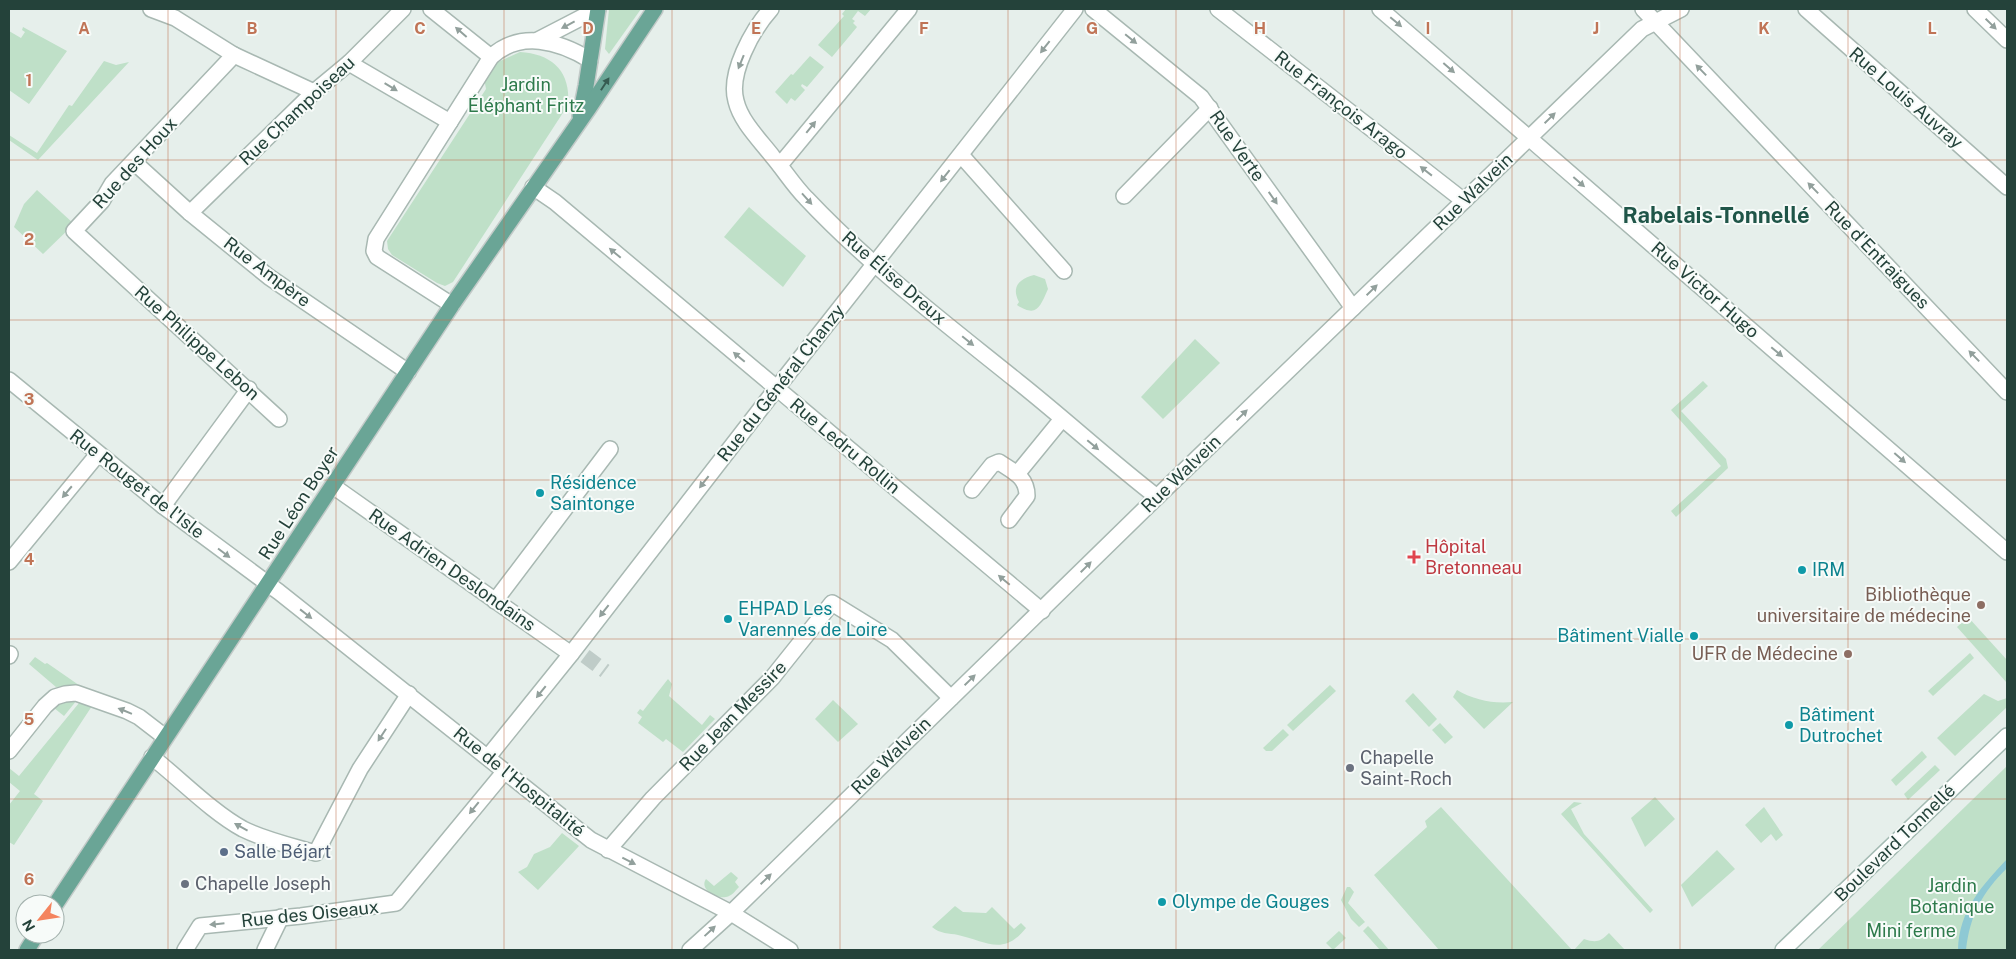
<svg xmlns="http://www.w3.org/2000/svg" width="2016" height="959" viewBox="0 0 2016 959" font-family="'Public Sans',sans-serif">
<rect width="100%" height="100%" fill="#e6efeb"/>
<g fill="#bfe0c8">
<polygon points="609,9 641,9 609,54 605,49"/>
<polygon points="846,9 871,9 865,16 858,11 852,19 855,21 853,23 857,27 832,57 818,45 844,16 842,14"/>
<polygon points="23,27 67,51 29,104 9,90 9,31 21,38 25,32 22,30"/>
<path d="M 520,52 C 552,54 571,71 568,105 L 453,282 L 445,286 L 437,283 L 392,255 L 388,249 L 387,241 L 486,89 L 484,78 L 496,63 Z"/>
<polygon points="810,56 824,67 807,87 802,84 801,86 805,90 795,101 791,98 787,104 775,92 791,74 793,75"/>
<polygon points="104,61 116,65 129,62 38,160 9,140 9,135 37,153 69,105 72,106"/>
<polygon points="37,190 74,224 43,254 14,227 24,204"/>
<polygon points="749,207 806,256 783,287 724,237"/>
<path d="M 1034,275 L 1045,279 L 1048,289 C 1040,307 1037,318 1017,305 L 1019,302 C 1011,287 1019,279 1034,275 Z"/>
<polygon points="1195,339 1220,363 1163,419 1141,397"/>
<polygon points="1703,381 1708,386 1681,411 1726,459 1728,468 1676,517 1671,511 1721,466 1671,410"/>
<polygon points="1968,617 2007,660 2007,683 1957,627"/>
<polygon points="1970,653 1974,658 1933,696 1928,691"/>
<polygon points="35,657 45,664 47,663 86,690 71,686 56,687 29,664"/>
<polygon points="668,679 672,684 669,696 702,725 710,715 715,719 683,752 666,739 663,742 638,723 642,717 637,713 640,709 643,711"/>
<polygon points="1330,685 1336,691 1293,731 1287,725"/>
<path d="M 1457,690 C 1474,700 1493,704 1513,702 L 1484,729 L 1453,697 Z"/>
<polygon points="1413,693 1437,719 1429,727 1405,701"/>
<polygon points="1984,694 1998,701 2007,698 2007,707 1955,756 1937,738"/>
<polygon points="62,700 77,700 64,716 54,708"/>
<polygon points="833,700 858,724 838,742 815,719"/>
<polygon points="79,703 92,706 34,794 43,801 14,845 9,842 9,805 20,791 9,782 9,768 19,776"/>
<polygon points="1440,723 1453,737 1445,744 1432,730"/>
<polygon points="1283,729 1289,735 1272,751 1266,751 1263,748"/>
<polygon points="1922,751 1927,757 1896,786 1891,780"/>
<polygon points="1935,765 1940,770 1908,800 1904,794"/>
<polygon points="2007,766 2007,950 1818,950"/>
<polygon points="1655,797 1675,819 1645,847 1631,818"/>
<polygon points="1574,802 1582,803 1571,809 1584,834 1653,910 1650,913 1561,814"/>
<polygon points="1441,807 1572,950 1439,950 1374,875 1427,827 1425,821"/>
<polygon points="1764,807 1783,835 1776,841 1771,834 1761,843 1745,825"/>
<polygon points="562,833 579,846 538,890 518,872 527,867 534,854 550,847"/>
<polygon points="1717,850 1735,869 1692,907 1681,885"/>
<path d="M 731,872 L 738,878 L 735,882 L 739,887 C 735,891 732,896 726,897 C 716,899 699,889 706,879 L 714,886 Z"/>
<polygon points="1347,887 1350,887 1354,892 1348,903 1365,922 1359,927 1351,919 1341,900"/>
<path d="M 955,906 L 963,912 L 986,913 L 992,907 L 1014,929 L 1021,923 L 1026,928 C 1003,957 986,941 958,935 C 949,933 940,934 932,927 Z"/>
<polygon points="1368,926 1371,929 1389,950 1380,950 1363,931"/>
<polygon points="1339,931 1346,938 1333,950 1326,943"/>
<path d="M 1609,933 L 1625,950 L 1574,950 L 1584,939 C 1596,943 1600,942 1609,933 Z"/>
</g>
<path fill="#8ec9d4" d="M 2007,859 L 2007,868 C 1982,893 1970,915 1966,950 L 1958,950 C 1959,910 1982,886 2007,859 Z"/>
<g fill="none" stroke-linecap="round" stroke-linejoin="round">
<polyline stroke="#bfccc8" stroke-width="15" stroke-dasharray="15 8" stroke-linecap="butt" points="585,656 605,671"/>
<defs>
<g id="street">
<polyline points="151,9 175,18 234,55 314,92"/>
<polyline points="431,9 491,57"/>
<path d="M 771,9 C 753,29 728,73 736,101 C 741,122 760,140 773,157 C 784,170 794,186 806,198 C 870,266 945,323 1017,381 C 1065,419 1109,460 1157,497"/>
<polyline points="1093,9 1201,97 1353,308"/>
<polyline points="1218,9 1464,201"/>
<polyline points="1380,9 2007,552"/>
<polyline points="1643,9 2007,392"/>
<polyline points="1806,9 2007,187"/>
<polyline points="1975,9 2007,40"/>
<polyline points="538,40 598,9"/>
<polyline points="234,55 112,184 102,201 74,231 279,419"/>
<polyline points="349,63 450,122"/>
<polyline points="961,155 1064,271"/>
<polyline points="134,162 190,213 269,277 408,372"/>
<polyline points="780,165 909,9"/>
<polyline points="533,187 555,202 1042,611"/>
<polyline points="1124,196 1210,108"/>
<polyline points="190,213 314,92 349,63 403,9"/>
<path d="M 452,305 L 377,257 L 374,251 L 376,239 L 491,57 C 520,30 559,41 590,60"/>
<polyline points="9,380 163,506 279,592 591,840 731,913 790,950"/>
<polyline points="1017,474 1062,419"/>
<polyline points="333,486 571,654"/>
<path d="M 972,490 L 992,465 L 999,462 C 1014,472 1027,477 1027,496 L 1009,520"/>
<polyline points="163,506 249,389"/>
<polyline points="9,562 98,454"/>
<polyline points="495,601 610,449"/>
<polyline points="9,656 10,654"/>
<polyline points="9,751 45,706 55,697 65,694 76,693 127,711 139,717 165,737"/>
<path d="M 152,757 C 180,779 212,812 243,829 C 265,840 292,846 316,853 L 360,769 L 409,694"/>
<polyline points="488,757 571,654 769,398 1075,9"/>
<polyline points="608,850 653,798 772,678 832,603 892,640 951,698"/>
<polyline points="185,950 200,926 301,916 396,903 505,771"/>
<polyline points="265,950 281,917"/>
<polyline points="690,950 731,913 1157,497 1642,29 1681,9"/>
</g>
<polyline id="secondary" points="1783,950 2007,736"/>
<g id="primary">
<polyline points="580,116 586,86 598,9"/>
<polyline points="55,905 452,305 589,108 655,9"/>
<polyline points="27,950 37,934"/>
</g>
</defs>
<use href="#street" stroke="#a8b8b2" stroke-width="18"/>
<use href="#secondary" stroke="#a4bbb3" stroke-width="18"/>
<use href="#primary" stroke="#c2cac8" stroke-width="18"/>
<use href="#street" stroke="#fff" stroke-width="15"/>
<use href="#secondary" stroke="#fff" stroke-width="15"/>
<use href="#primary" stroke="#6aa596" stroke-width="15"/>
</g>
<defs><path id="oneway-solid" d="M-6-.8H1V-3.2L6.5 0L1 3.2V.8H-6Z" transform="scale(1.25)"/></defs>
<g fill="#92a09c">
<use href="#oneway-solid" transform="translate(1396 22) rotate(40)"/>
<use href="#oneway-solid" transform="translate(1991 24) rotate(44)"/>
<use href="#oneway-solid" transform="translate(568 25) rotate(152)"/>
<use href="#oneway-solid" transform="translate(461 32) rotate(-139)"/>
<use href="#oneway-solid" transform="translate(1131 39) rotate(39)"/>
<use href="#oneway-solid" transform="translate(1045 47) rotate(128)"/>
<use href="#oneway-solid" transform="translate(741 62) rotate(112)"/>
<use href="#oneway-solid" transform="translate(1449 68) rotate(41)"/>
<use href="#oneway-solid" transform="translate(1701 70) rotate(-134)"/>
<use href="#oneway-solid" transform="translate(391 87) rotate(31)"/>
<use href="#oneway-solid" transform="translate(1550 118) rotate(-44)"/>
<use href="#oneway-solid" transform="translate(811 127) rotate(-51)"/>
<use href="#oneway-solid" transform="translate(1426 171) rotate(-142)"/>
<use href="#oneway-solid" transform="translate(945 176) rotate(128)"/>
<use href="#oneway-solid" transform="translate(1579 182) rotate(41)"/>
<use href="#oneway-solid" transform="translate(1813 188) rotate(-134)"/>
<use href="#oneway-solid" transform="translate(1273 198) rotate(55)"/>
<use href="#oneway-solid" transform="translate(807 199) rotate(48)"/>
<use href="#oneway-solid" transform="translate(615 253) rotate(-140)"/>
<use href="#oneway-solid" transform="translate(1372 290) rotate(-44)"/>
<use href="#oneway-solid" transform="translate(968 341) rotate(39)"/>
<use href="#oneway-solid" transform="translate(1777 352) rotate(40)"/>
<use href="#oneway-solid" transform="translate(1974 356) rotate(-134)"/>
<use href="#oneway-solid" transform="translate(739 357) rotate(-140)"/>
<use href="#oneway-solid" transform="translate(1242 415) rotate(-44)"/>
<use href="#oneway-solid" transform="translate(1093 445) rotate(40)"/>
<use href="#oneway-solid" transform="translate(1900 458) rotate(41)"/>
<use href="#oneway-solid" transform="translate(704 482) rotate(128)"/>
<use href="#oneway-solid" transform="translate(67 492) rotate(130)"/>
<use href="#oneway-solid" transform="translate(224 553) rotate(37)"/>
<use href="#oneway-solid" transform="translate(1086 567) rotate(-45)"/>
<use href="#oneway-solid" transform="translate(1004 580) rotate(-140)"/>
<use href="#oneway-solid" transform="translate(604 611) rotate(128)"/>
<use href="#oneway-solid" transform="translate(306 614) rotate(38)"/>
<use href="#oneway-solid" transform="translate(970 680) rotate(-44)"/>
<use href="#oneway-solid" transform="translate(541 692) rotate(129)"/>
<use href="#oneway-solid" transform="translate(125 711) rotate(-158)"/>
<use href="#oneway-solid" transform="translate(382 735) rotate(123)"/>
<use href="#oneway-solid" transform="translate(474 808) rotate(129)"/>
<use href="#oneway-solid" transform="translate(241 827) rotate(-151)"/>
<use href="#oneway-solid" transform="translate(629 861) rotate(27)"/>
<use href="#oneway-solid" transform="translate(766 879) rotate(-44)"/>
<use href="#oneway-solid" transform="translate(217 924) rotate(174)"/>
<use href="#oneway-solid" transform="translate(710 931) rotate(-43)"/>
</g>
<use fill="#365b51" href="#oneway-solid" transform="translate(605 84) rotate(-57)"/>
<path fill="none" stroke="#c07456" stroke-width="1" stroke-opacity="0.55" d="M 168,9 L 168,950M 336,9 L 336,950M 504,9 L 504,950M 672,9 L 672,950M 840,9 L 840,950M 1008,9 L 1008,950M 1176,9 L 1176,950M 1344,9 L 1344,950M 1512,9 L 1512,950M 1680,9 L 1680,950M 1848,9 L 1848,950M 9,160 L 2007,160M 9,320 L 2007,320M 9,480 L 2007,480M 9,639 L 2007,639M 9,799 L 2007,799"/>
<g fill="#0f9aa8" stroke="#f7fbf9" stroke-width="2">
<circle cx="540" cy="493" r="5"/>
<circle cx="1802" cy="570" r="5"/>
<circle cx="728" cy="619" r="5"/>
<circle cx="1694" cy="636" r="5"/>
<circle cx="1789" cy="725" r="5"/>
<circle cx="1162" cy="902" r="5"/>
</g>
<path fill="#e0444e" stroke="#f7fbf9" stroke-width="2" d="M1411.5 549.5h5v5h5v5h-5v5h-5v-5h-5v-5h5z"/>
<g fill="#8d6e63" stroke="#f7fbf9" stroke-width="2">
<circle cx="1981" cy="605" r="5"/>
<circle cx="1848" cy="654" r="5"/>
</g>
<g fill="#6b7280" stroke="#f7fbf9" stroke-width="2">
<circle cx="1350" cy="768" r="5"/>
<circle cx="185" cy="884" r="5"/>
</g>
<circle fill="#5c6f8a" stroke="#f7fbf9" stroke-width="2" cx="224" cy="852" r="5"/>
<g text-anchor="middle" stroke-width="4" stroke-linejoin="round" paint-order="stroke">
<g font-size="18" fill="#2d7a4b" stroke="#f7fbf9">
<text x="526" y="91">Jardin<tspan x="526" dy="21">Éléphant Fritz</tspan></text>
<text x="1952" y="892">Jardin<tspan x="1952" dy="21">Botanique</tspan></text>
<text x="1911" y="937">Mini ferme</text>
</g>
<g font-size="18" fill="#24423a" stroke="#f7fbf9">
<text transform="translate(1906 98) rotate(41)" y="6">Rue Louis Auvray</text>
<text transform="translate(1341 105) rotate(38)" y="6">Rue François Arago</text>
<text transform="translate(297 111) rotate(-43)" y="6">Rue Champoiseau</text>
<text transform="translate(1237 146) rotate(55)" y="6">Rue Verte</text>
<text transform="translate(135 163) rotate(-48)" y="6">Rue des Houx</text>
<text transform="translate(1473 192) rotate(-44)" y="6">Rue Walvein</text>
<text transform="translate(1877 255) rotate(46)" y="6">Rue d'Entraigues</text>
<text transform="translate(267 272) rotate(37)" y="6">Rue Ampère</text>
<text transform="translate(894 278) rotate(41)" y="6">Rue Élise Dreux</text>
<text transform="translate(1705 290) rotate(41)" y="6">Rue Victor Hugo</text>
<text transform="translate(197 343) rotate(42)" y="6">Rue Philippe Lebon</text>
<text transform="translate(781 383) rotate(-52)" y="6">Rue du Général Chanzy</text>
<text transform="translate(845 446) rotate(40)" y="6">Rue Ledru Rollin</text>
<text transform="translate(1181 474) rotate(-44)" y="6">Rue Walvein</text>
<text transform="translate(137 484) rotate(38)" y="6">Rue Rouget de l'Isle</text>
<text transform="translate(299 503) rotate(-57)" y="6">Rue Léon Boyer</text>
<text transform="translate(452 570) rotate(35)" y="6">Rue Adrien Deslondains</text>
<text transform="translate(733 716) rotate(-46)" y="6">Rue Jean Messire</text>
<text transform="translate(891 756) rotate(-44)" y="6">Rue Walvein</text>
<text transform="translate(519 782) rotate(39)" y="6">Rue de l'Hospitalité</text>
<text transform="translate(1895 843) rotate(-44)" y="6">Boulevard Tonnellé</text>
<text transform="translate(310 914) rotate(-6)" y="6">Rue des Oiseaux</text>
</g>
<g font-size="18" fill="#0d838f" stroke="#f7fbf9" text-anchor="start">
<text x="550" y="489">Résidence<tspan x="550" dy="21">Saintonge</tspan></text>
<text x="1812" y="576">IRM</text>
<text x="738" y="615">EHPAD Les<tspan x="738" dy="21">Varennes de Loire</tspan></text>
<text x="1684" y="642" text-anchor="end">Bâtiment Vialle</text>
<text x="1799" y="721">Bâtiment<tspan x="1799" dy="21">Dutrochet</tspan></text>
<text x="1172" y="908">Olympe de Gouges</text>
</g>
<g font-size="18" fill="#be3a42" stroke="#f7fbf9" text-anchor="start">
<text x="1425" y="553">Hôpital<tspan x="1425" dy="21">Bretonneau</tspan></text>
</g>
<g font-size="18" fill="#785e54" stroke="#f7fbf9" text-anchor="end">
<text x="1971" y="601">Bibliothèque<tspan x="1971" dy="21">universitaire de médecine</tspan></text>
<text x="1838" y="660">UFR de Médecine</text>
</g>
<g font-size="18" fill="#5b616d" stroke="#f7fbf9" text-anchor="start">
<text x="1360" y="764">Chapelle<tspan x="1360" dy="21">Saint-Roch</tspan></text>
<text x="195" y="890">Chapelle Joseph</text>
</g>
<g font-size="18" fill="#4e5e75" stroke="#f7fbf9" text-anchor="start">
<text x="234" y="858">Salle Béjart</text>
</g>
<g font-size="22" font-weight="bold" fill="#1f5548" stroke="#f7fbf9">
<text x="1716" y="223">Rabelais-Tonnellé</text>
</g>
</g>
<g font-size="16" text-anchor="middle" font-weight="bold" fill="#c07456" stroke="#f7fbf9" stroke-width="4" stroke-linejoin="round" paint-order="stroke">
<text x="84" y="34">A</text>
<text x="252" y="34">B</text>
<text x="420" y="34">C</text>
<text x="588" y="34">D</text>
<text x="756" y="34">E</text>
<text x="924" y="34">F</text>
<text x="1092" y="34">G</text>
<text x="1260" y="34">H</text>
<text x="1428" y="34">I</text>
<text x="1596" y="34">J</text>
<text x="1764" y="34">K</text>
<text x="1932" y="34">L</text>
<text x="29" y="86">1</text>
<text x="29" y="245">2</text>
<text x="29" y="405">3</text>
<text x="29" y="565">4</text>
<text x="29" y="725">5</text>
<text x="29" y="885">6</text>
</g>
<rect width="2016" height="959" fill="none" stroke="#24423a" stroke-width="20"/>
<g transform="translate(40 919) rotate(240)"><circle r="24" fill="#f7fbf9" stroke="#a3b1ad"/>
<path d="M0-4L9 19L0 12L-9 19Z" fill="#f4845f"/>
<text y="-8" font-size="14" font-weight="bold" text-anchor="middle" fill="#24423a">N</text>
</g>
</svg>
